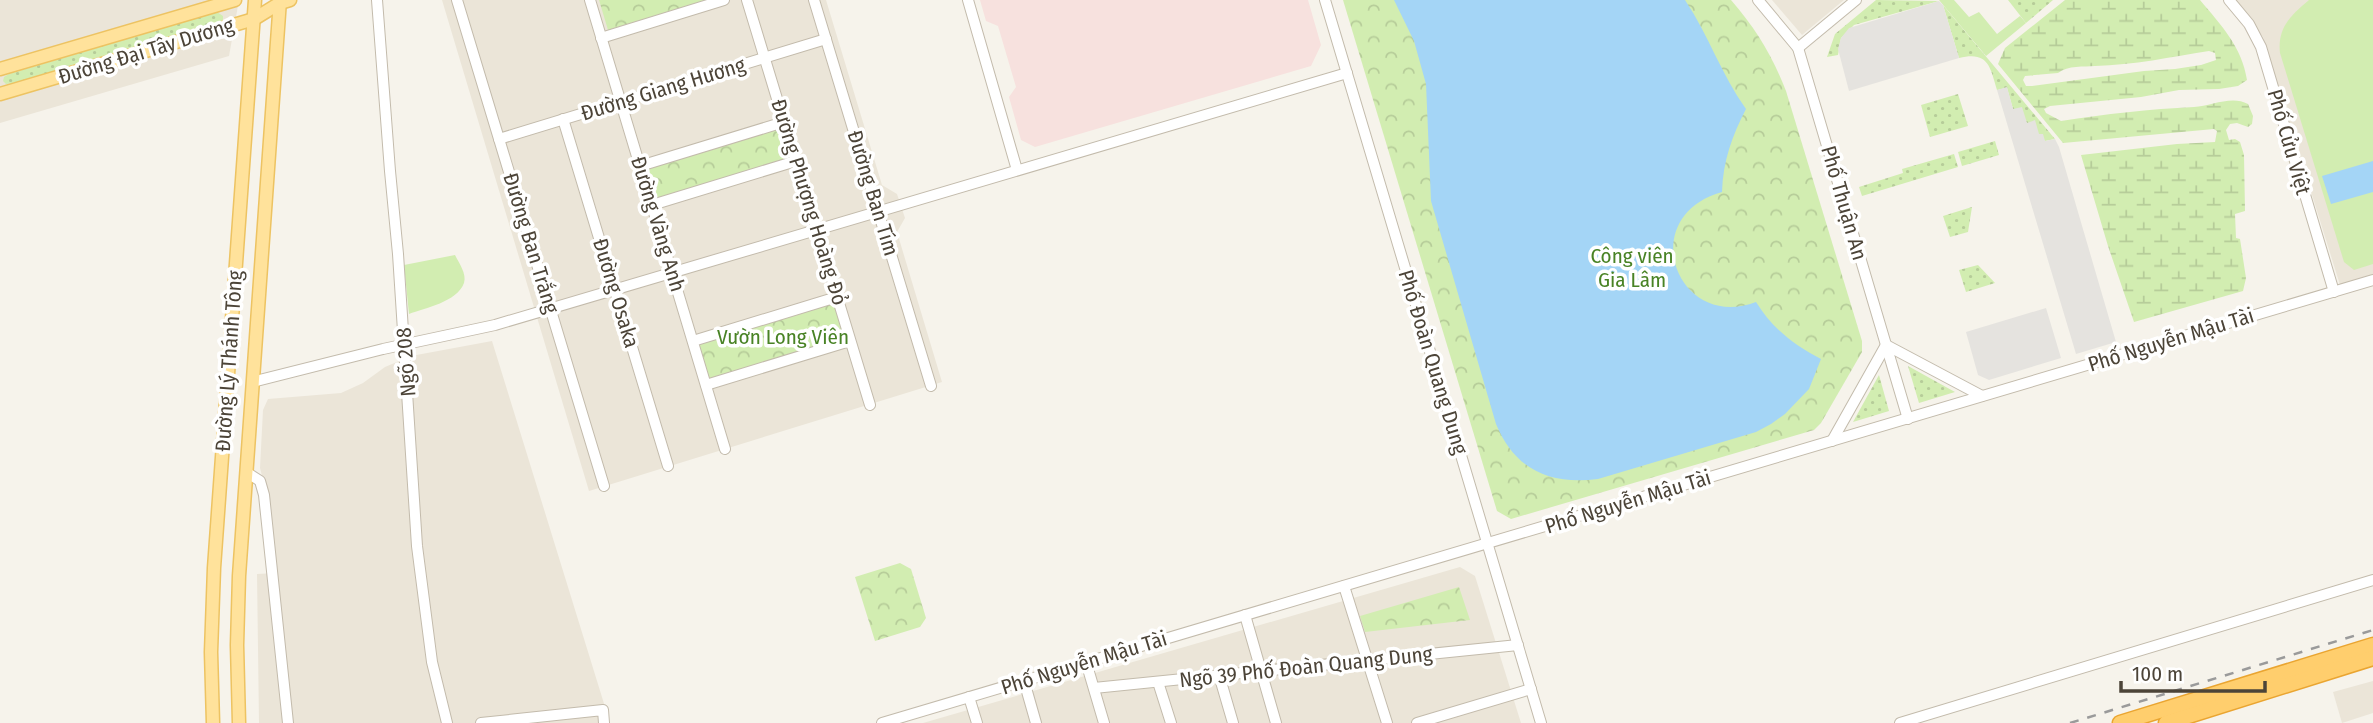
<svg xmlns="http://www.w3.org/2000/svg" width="2373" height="723" viewBox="0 0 2373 723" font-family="'Fira Sans Condensed',sans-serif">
<defs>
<pattern id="grass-dots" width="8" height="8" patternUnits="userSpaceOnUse" patternTransform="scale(1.75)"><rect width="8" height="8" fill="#d2edb1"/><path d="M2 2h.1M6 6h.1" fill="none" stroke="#b6cc99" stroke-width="1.8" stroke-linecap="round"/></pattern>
<pattern id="wetland-marsh" width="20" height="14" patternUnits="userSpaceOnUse" patternTransform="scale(1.75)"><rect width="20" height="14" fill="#d2edb1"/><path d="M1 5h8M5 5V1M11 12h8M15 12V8" fill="none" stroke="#b6cc99"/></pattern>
<pattern id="park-crowns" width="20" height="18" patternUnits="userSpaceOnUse" patternTransform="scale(1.75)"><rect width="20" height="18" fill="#d2edb1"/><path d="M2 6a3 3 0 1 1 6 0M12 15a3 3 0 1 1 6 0" fill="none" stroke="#b6cc99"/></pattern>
</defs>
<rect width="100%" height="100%" fill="#f6f3eb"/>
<g fill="#ebe5d8">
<polygon points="0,0 239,0 229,56 0,123"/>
<polygon points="442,0 826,0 882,185 897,194 905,218 897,232 942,382 589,491"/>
<polygon points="1772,0 1844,0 1802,35"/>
<polygon points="2233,0 2373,0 2373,274 2340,285 2263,37"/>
<polygon points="492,341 610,723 259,723 257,574 276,573 266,491 260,468 263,410 268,399 341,393 363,383 385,367 411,356"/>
<polygon points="1460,567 1475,576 1521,723 923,723"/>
<polygon points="2373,681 2373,713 2342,723 2333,692"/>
</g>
<polygon fill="#f7e1de" points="980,0 1308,0 1321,45 1311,66 1035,147 1021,140 1009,97 1016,87 998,26 986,21"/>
<g fill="url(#grass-dots)">
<polygon points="1876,0 1939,1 1854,25 1841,38 1838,55 1827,57 1835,34"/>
<polygon points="2008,0 2053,0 2026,23"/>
<path d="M 1943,5 L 2055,139 L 2045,141 L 2013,109 L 2007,88 L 1997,90 C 1990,66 1988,51 1959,58 Z"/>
<polygon points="217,12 223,16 223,20 218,23 13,83 6,84 3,81 4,77 9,74"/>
<polygon points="1958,94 1968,126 1930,137 1921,105"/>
<polygon points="1995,141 1999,155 1962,166 1958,152"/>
<polygon points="1954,154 1958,167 1862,196 1859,187 1903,173 1902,169"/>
<polygon points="1972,207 1968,232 1950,237 1943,216"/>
<polygon points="1978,265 1995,283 1966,292 1959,270"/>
<polygon points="1908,366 1955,392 1919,403"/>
<polygon points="1879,375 1889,411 1853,422"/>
</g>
<path fill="url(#wetland-marsh)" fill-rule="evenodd" d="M 2065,0 L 2200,0 C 2221,25 2242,47 2247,80 L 2238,86 L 2219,89 L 2179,90 L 2141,97 L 2050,106 L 2044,109 L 2046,113 L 2061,121 C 2105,114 2150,109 2194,107 C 2211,106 2232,95 2248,104 L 2253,116 L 2252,124 L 2248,127 L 2237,123 L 2230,124 L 2226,130 L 2229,140 L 2235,139 L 2240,142 L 2244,155 L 2245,211 L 2235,214 L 2236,238 L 2240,239 L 2246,278 L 2243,291 L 2134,322 L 2108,246 L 2081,155 L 2177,144 L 2215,142 L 2217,131 L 2214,129 L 2063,143 L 1998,64 L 2005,48 ZM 2209,51 L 2215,53 L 2216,60 L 2201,65 L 2175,69 L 2144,71 L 2032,86 L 2026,86 L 2023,80 L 2025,76 L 2058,73 C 2068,65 2084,67 2095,66 C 2134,65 2171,57 2209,51 Z"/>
<g fill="url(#park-crowns)">
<polygon points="599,0 706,0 608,30"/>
<path d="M 1343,0 L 1731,0 C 1756,29 1772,55 1786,91 L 1862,341 L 1862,352 L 1821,423 L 1814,430 L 1511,519 L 1497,511 Z"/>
<polygon points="784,122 796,161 652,205 640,166"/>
<polygon points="837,297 850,341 706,385 693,341"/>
<polygon points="900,563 911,569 926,618 920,627 875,641 855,577"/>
<polygon points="1459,587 1470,620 1365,632 1360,616"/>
</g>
<g fill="#d2edb1">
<polygon points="1939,0 1954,0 1969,17 1979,12 1997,34 2020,16 2026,23 1986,56"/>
<path d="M 2309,0 L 2373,0 L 2373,264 L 2354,270 L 2344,262 L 2280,53 C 2277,28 2291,15 2309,0 Z"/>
<path d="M 455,255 C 459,263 467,274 464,283 C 457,302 425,308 409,314 L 404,265 Z"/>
</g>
<g fill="#e5e3df">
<polygon points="1939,1 1943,5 1959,58 1849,91 1838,49 1841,38 1849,28"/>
<polygon points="2007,87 2013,109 2022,107 2027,123 2035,120 2039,134 2043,134 2045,141 2055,139 2059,147 2116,342 2076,354 1997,90"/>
<polygon points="2046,308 2061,358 1989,380 1978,375 1966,332"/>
</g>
<g fill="#a4d5f6">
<path d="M 1394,0 L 1685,0 C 1709,36 1721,74 1746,109 C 1732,136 1723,161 1722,192 C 1634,217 1677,332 1756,302 C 1772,328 1794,345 1821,359 L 1809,389 L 1785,414 L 1771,424 L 1756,432 L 1598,479 C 1550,485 1515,470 1496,424 L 1431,201 L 1426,84 L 1414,41 Z"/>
<polygon points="2373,161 2373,192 2331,204 2322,176"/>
</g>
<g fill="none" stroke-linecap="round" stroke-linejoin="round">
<defs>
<g id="minor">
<polyline points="377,0 390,171 398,254 417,546 432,662 447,723"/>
<polyline points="457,0 604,486"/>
<polyline points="590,0 725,449"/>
<polyline points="747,0 870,405"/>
<polyline points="814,0 931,386"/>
<polyline points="968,0 1017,170"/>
<polyline points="1325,0 1541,723"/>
<polyline points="1758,0 1798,48 1908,419"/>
<polyline points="2229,0 2249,24 2261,47 2334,292"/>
<polyline points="601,38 724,0"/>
<polyline points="1798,48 1856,0"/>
<polyline points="563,119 668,466"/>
<polyline points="499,139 826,39"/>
<polyline points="640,166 784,122"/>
<polyline points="652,205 796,161"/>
<polyline points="693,341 837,297"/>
<polyline points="1886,345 1982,396"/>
<polyline points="252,382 383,349 495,325 1347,73"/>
<polyline points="706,385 850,341"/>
<polyline points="1832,441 1886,345"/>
<polyline points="246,472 260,481 264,495 288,723"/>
<polyline points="1344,586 1387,723"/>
<polyline points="1245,615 1276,723"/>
<polyline points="1086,662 1104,723"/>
<polyline points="1219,675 1233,723"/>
<polyline points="1024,681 1036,723"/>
<polyline points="1158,682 1171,723"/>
<polyline points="1094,688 1518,645"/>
<polyline points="969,697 977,723"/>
<polyline points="481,723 603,710 604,723"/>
<polyline points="882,723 2373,280"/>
<polyline points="1417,723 1531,689"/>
<polyline points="1900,723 2373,580"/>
</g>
<g id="major">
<polyline points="0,69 235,0"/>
<polyline points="0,94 254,19 280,3 290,0"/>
<polyline points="213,723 211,652 214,568 255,0"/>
<polyline points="239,723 237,645 239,576 280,0"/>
</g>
<g id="highway">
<polyline points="2120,723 2373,645"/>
<polyline points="2166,723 2373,658"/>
</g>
</defs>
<use href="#minor" stroke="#c3bbac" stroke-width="12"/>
<use href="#major" stroke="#edc362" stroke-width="15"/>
<use href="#highway" stroke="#eaa531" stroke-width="17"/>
<use href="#minor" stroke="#fff" stroke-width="10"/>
<use href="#major" stroke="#ffe29b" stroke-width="12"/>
<use href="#highway" stroke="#ffce6d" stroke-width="14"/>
<polyline stroke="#9a9a9a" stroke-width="2.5" stroke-dasharray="9 9" stroke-linecap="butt" points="2070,723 2373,630"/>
</g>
<g text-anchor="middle" stroke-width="7" stroke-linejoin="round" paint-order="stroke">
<g font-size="21" fill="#4c4438" stroke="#fff">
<text transform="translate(146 51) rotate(-17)" y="7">Đường Đại Tây Dương</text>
<text transform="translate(663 89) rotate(-17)" y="7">Đường Giang Hương</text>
<text transform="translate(2289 142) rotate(74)" y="7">Phố Cửu Việt</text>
<text transform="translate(873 193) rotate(73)" y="7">Đường Ban Tím</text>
<text transform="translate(809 202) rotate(73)" y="7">Đường Phượng Hoàng Đỏ</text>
<text transform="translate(1844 203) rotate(74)" y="7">Phố Thuận An</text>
<text transform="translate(658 224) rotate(73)" y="7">Đường Vàng Anh</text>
<text transform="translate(531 243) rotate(73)" y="7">Đường Ban Trắng</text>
<text transform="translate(616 293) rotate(73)" y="7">Đường Osaka</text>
<text transform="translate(2171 340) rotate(-17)" y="7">Phố Nguyễn Mậu Tài</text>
<text transform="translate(229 361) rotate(-86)" y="7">Đường Lý Thánh Tông</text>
<text transform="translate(406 362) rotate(-94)" y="7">Ngõ 208</text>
<text transform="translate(1433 362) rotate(73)" y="7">Phố Đoàn Quang Dung</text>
<text transform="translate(1628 502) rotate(-17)" y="7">Phố Nguyễn Mậu Tài</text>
<text transform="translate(1084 663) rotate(-17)" y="7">Phố Nguyễn Mậu Tài</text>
<text transform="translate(1306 667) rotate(-6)" y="7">Ngõ 39 Phố Đoàn Quang Dung</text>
</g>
<g font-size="21" fill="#498325" stroke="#fff">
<text x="1632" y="263">Công viên<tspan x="1632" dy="24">Gia Lâm</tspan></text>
<text x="783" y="344">Vườn Long Viên</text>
</g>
</g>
<path d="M2121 681v10h144v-10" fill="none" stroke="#4c4438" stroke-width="3.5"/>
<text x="2132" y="681" font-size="21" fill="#4c4438" stroke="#ffffff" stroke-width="5" paint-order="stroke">100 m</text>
</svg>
